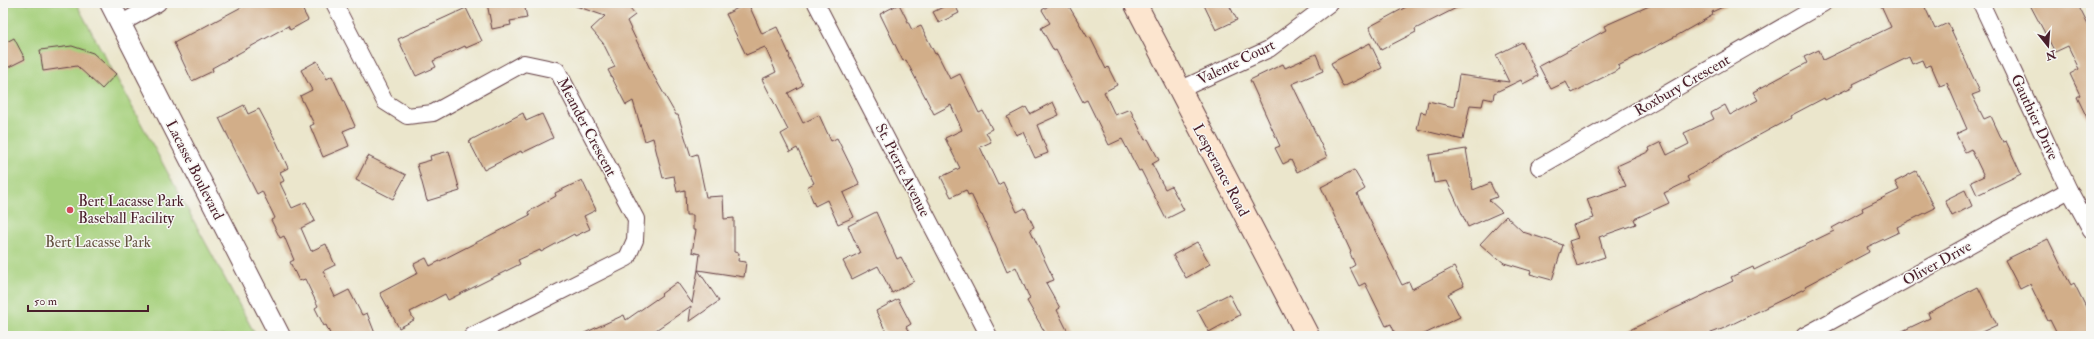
<svg xmlns="http://www.w3.org/2000/svg" width="2094" height="339" viewBox="0 0 2094 339" font-family="'IM FELL Double Pica',serif">
<rect width="100%" height="100%" fill="#f6f6f2"/>
<filter id="ink" filterUnits="userSpaceOnUse"><feTurbulence type="fractalNoise" baseFrequency=".025" numOctaves="2"/><feDisplacementMap in="SourceGraphic" scale="8" xChannelSelector="R" yChannelSelector="G"/><feConvolveMatrix kernelMatrix="1 2 1 2 8 2 1 2 1" color-interpolation-filters="sRGB"/></filter>
<filter id="wash" filterUnits="userSpaceOnUse"><feTurbulence type="fractalNoise" baseFrequency=".012" numOctaves="4" result="noise"/><feDisplacementMap in="SourceGraphic" scale="16" xChannelSelector="R" yChannelSelector="G"/><feGaussianBlur stdDeviation="0.9" result="paint"/><feColorMatrix in="noise" values="0 0 0 0 0 0 0 0 0 0 0 0 0 0 0 0 0 1.4 0 .05"/><feComposite in="paint" operator="in"/></filter>
<g filter="url(#wash)">
<rect width="100%" height="100%" fill="#ebe6cc"/>
<polygon fill="#a6d07c" stroke="#787854" points="7,3 76,3 256,336 3,336 3,5"/>
<g id="blocks">
<g fill="#d2ae89">
<polygon points="249,3 299,3 308,20 290,30 288,26 212,68 213,71 192,81 174,43"/>
<polygon points="487,3 524,3 527,18 510,21 511,25 492,29"/>
<polygon points="574,3 625,3 635,15 627,21 652,73 676,115 678,115 691,156 697,154 706,197 723,196 724,219 734,218 734,252 739,253 738,261 746,262 744,277 698,270 700,254 692,252 696,230 693,230 693,215 686,215 685,190 677,192 674,176 663,178 653,138 645,141 633,101 626,105 608,70 615,67 603,43 591,29 605,16 573,5"/>
<polygon points="748,3 762,34 777,27 790,56 789,57 803,85 788,93 803,123 819,115 831,141 837,138 860,185 843,193 854,217 838,224 827,200 815,206 807,187 814,183 797,148 790,152 781,134 788,130 762,79 776,72 765,47 746,55 726,14"/>
<polygon points="951,3 954,3 959,13 939,23 933,12"/>
<polygon points="1053,3 1067,3 1088,38 1090,37 1106,69 1108,67 1117,85 1104,92 1115,115 1130,109 1145,140 1148,139 1159,160 1152,164 1165,189 1171,186 1184,210 1166,219 1141,170 1139,171 1122,139 1109,145 1087,100 1083,102 1056,50 1054,51 1041,28 1050,23 1042,10"/>
<polygon points="1203,3 1228,3 1237,20 1216,30"/>
<polygon points="1404,3 1466,3 1415,29 1416,32 1381,50 1369,27 1406,7"/>
<polygon points="1656,3 1731,3 1712,12 1713,15 1678,35 1618,66 1620,69 1572,93 1566,82 1551,89 1539,66 1606,30 1604,26"/>
<polygon points="1880,3 1923,3 1935,29 1948,23 1980,92 1972,95 1984,119 1991,116 2003,142 2006,141 2021,174 1977,195 1971,182 1984,176 1971,149 1965,152 1956,134 1967,129 1947,83 1940,86 1931,65 1925,67 1922,60 1912,64 1909,57 1853,84 1854,86 1825,100 1824,98 1790,116 1791,118 1730,151 1687,177 1689,181 1664,193 1669,203 1634,219 1636,224 1599,237 1605,257 1577,266 1569,241 1578,238 1573,225 1594,218 1587,199 1626,186 1617,166 1650,151 1649,148 1661,142 1667,155 1689,144 1684,133 1714,119 1711,113 1725,105 1730,115 1758,100 1753,92 1807,63 1804,57 1819,50 1823,60 1891,27"/>
<polygon points="2029,3 2077,3 2091,31 2091,126 2077,97 2080,95 2070,74 2079,69 2068,46 2055,52"/>
<polygon points="899,4 912,30 921,26 935,54 937,53 950,79 960,74 979,113 983,111 992,129 986,132 991,142 980,147 998,185 1003,182 1017,212 1025,208 1034,227 1030,229 1054,280 1046,283 1060,308 1057,310 1070,336 1047,336 1027,301 1030,299 1016,267 1007,272 982,215 981,215 971,194 968,195 966,190 951,197 941,177 960,168 945,138 962,130 951,105 934,114 906,60 903,61 880,14"/>
<polygon points="466,8 482,41 466,48 465,46 433,61 436,67 416,76 398,39"/>
<polygon points="14,38 25,59 3,70 3,44"/>
<polygon points="1522,42 1538,76 1523,84 1521,80 1494,93 1493,100 1484,98 1482,106 1470,105 1463,140 1417,129 1421,112 1426,113 1428,101 1454,107 1459,75 1509,82 1496,55"/>
<polygon points="1370,43 1382,68 1343,87 1331,63"/>
<polygon points="72,46 93,53 116,74 102,89 77,66 43,71 40,50"/>
<polygon points="1316,54 1323,71 1292,84 1327,157 1297,172 1291,160 1283,164 1275,148 1280,146 1250,80 1283,64 1285,68"/>
<polygon points="317,61 327,79 332,76 355,126 343,131 349,146 323,157 310,126 314,124 300,96 312,90 301,70"/>
<polygon points="1053,102 1059,115 1037,125 1048,153 1035,158 1023,132 1016,135 1007,117 1026,107 1030,114"/>
<polygon points="244,105 248,114 259,109 277,143 288,168 280,172 284,181 280,183 292,208 306,202 315,221 301,228 311,251 326,244 335,265 323,271 335,297 349,290 362,315 367,313 376,336 331,336 326,325 324,326 315,308 318,306 305,279 299,281 290,262 294,260 284,236 280,238 271,220 275,218 262,191 257,194 219,118"/>
<polygon points="523,113 526,121 542,114 553,138 522,153 521,151 484,170 469,141"/>
<polygon points="1466,149 1473,190 1490,183 1497,197 1489,200 1502,212 1468,227 1447,181 1434,183 1429,155"/>
<polygon points="449,151 460,191 427,201 417,164 431,160 430,156"/>
<polygon points="368,156 406,175 393,199 356,180"/>
<polygon points="1354,170 1365,189 1357,194 1402,285 1409,282 1412,289 1454,267 1464,286 1448,294 1460,317 1420,336 1396,336 1391,324 1386,326 1365,283 1359,286 1350,268 1355,265 1350,253 1351,252 1321,187"/>
<polygon points="1916,171 1935,208 1897,227 1899,232 1867,247 1869,252 1805,286 1806,288 1722,329 1703,336 1617,336 1733,281 1731,277 1753,267 1754,270 1834,231 1832,228 1863,211 1862,208 1899,190 1895,182"/>
<polygon points="582,180 596,210 584,216 590,229 575,236 574,234 541,252 540,250 518,260 520,264 448,300 445,294 410,312 414,320 399,328 380,293 418,273 414,264 426,258 430,266 530,215 528,212 556,196 555,193"/>
<polygon points="1965,190 1972,206 1952,216 1945,200"/>
<polygon points="876,212 897,259 901,257 914,281 892,293 878,266 852,279 843,261 860,253 848,226"/>
<polygon points="1506,216 1523,232 1563,245 1552,280 1530,274 1531,271 1504,263 1498,258 1497,259 1480,244"/>
<polygon points="2048,239 2065,274 2071,285 2074,283 2091,317 2091,336 2058,336 2050,320 2048,321 2030,284 2020,289 2005,260"/>
<polygon points="1197,242 1210,264 1186,278 1173,255"/>
<polygon points="698,270 719,301 689,322 691,306 647,336 578,336 624,315 626,320 662,295 661,294 677,282 692,303"/>
<polygon points="1978,287 1997,325 1973,336 1892,336 1930,318 1928,313"/>
<polygon points="1229,294 1240,315 1209,332 1197,310"/>
<polygon points="898,299 911,324 906,327 911,336 888,336 876,311"/>
</g>
</g>
</g>
<g filter="url(#ink)">
<use href="#blocks" fill-opacity="0" stroke="#623d43" stroke-width="1"/>
<g fill="none" stroke-linecap="round" stroke-linejoin="round">
<defs>
<g id="minor">
<polyline points="334,3 385,102 407,116 433,113 524,63 557,70 636,219 635,240 627,258 472,336"/>
<polyline points="816,3 989,336"/>
<polyline points="1981,3 2069,190 2091,230"/>
<polyline points="120,24 158,3"/>
<polyline points="1179,90 1269,49 1330,3"/>
<polyline points="1539,167 1824,3"/>
<polyline points="1804,336 2069,190"/>
</g>
<polyline id="tertiary" points="110,3 280,336"/>
<polyline id="secondary" points="1135,3 1308,336"/>
</defs>
<use href="#minor" stroke="#623d43" stroke-width="18"/>
<use href="#tertiary" stroke="#623d43" stroke-width="22"/>
<use href="#secondary" stroke="#623d43" stroke-width="24"/>
<use href="#minor" stroke="#fff" stroke-width="16"/>
<use href="#tertiary" stroke="#fff" stroke-width="20"/>
<use href="#secondary" stroke="#fce5cf" stroke-width="22"/>
</g>
</g>
<circle fill="#d1495b" stroke="#f6f6f2" stroke-width="1.5" cx="70" cy="210" r="4"/>
<g text-anchor="middle" stroke-width="3" stroke-linejoin="round" paint-order="stroke">
<g font-size="15" fill="#4a1f2b" stroke="#f6f6f2">
<text transform="translate(1236 62) rotate(-26)" y="5">Valente Court</text>
<text transform="translate(1682 85) rotate(-30)" y="5">Roxbury Crescent</text>
<text transform="translate(2035 117) rotate(65)" y="5">Gauthier Drive</text>
<text transform="translate(587 127) rotate(62)" y="5">Meander Crescent</text>
<text transform="translate(195 170) rotate(63)" y="5">Lacasse Boulevard</text>
<text transform="translate(903 170) rotate(63)" y="5">St. Pierre Avenue</text>
<text transform="translate(1221 170) rotate(62)" y="5">Lesperance Road</text>
<text transform="translate(1937 263) rotate(-29)" y="5">Oliver Drive</text>
</g>
<g font-size="15" fill="#4a1f2b" stroke="#f6f6f2" text-anchor="start">
<text x="78" y="206">Bert Lacasse Park<tspan x="78" dy="17">Baseball Facility</tspan></text>
</g>
<g font-size="15" fill="#665443" stroke="#f6f6f2">
<text x="98" y="247">Bert Lacasse Park</text>
</g>
</g>
<rect width="2094" height="339" fill="none" stroke="#f6f6f2" stroke-width="16"/>
<g transform="translate(2048 46) rotate(163)" stroke="#f6f6f2" stroke-width="3" paint-order="stroke">
<path d="M0-3L7 15L0 10L-7 15Z" fill="#4a1f2b"/>
<text y="-6" font-size="11" font-weight="bold" text-anchor="middle" fill="#4a1f2b">N</text>
</g>
<path d="M28 305v6h120v-6" fill="none" stroke="#4a1f2b" stroke-width="2"/>
<text x="34" y="305" font-size="12" fill="#4a1f2b" stroke="#f6f6f2" stroke-width="3" paint-order="stroke">50 m</text>
</svg>
